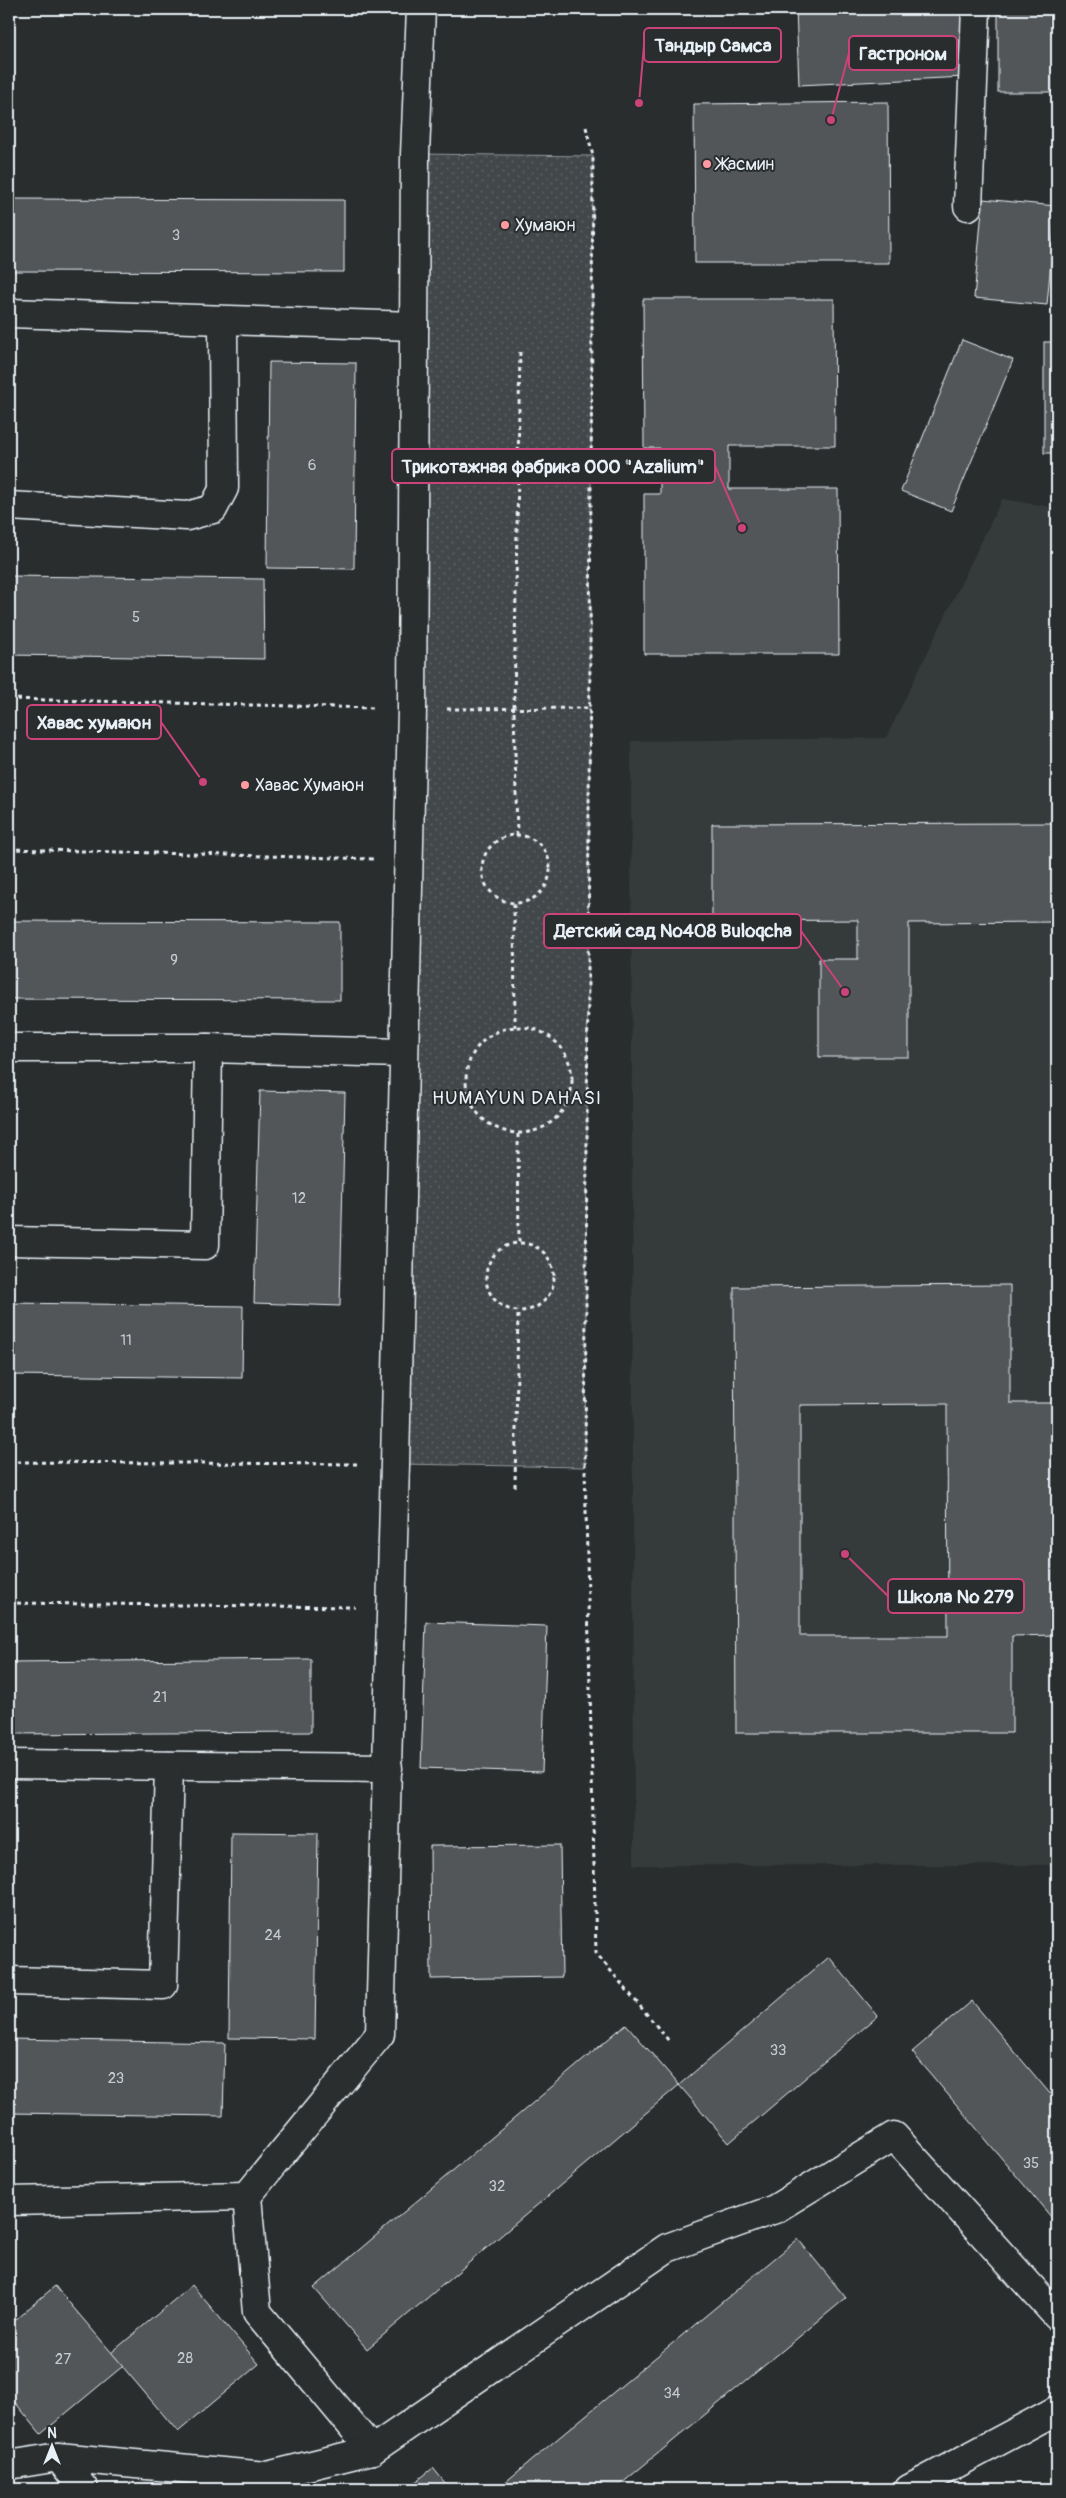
<svg xmlns="http://www.w3.org/2000/svg" width="1066" height="2498" viewBox="0 0 1066 2498" font-family="Pangolin,sans-serif">
<defs>
<pattern id="grass-dots" width="8" height="8" patternUnits="userSpaceOnUse" patternTransform="scale(1.25)"><rect width="8" height="8" fill="#424648"/><path d="M2 2h.1M6 6h.1" fill="none" stroke="#5d6163" stroke-width="1.8" stroke-linecap="round"/></pattern>
</defs>
<rect width="100%" height="100%" fill="#2a2d2e"/>
<filter id="ink" filterUnits="userSpaceOnUse"><feTurbulence type="fractalNoise" baseFrequency=".02" numOctaves="2"/><feDisplacementMap in="SourceGraphic" scale="10" xChannelSelector="R" yChannelSelector="G"/><feConvolveMatrix kernelMatrix="1 2 1 2 8 2 1 2 1" color-interpolation-filters="sRGB"/></filter>
<g filter="url(#ink)">
<polygon fill="#363a3b" points="1002,499 1057,508 1057,1865 634,1865 631,741 886,738"/>
<polygon fill="url(#grass-dots)" stroke="#959ca0" points="415,154 593,156 585,1467 395,1464"/>
<g fill="#535759" stroke="#e8f1f8" fill-rule="evenodd">
<polygon points="796,9 962,9 965,77 799,85"/>
<rect x="998" y="9" width="59" height="83"/>
<polygon points="888,102 889,263 695,263 694,104"/>
<polygon points="9,199 344,200 344,272 9,271"/>
<polygon points="983,199 1056,206 1047,305 974,298"/>
<polygon points="643,299 834,299 835,446 729,446 729,489 838,489 839,654 644,654 644,494 660,494 660,448 644,448"/>
<polygon points="962,340 1013,360 951,511 901,491"/>
<rect x="1044" y="342" width="13" height="111"/>
<polygon points="269,362 356,363 354,569 267,568"/>
<polygon points="9,576 263,579 264,659 9,655"/>
<polygon points="1057,823 1057,922 909,923 909,1057 819,1057 819,959 858,959 858,920 712,921 712,824"/>
<polygon points="9,921 340,922 340,1000 9,999"/>
<polygon points="260,1091 345,1093 340,1306 254,1303"/>
<path d="M 1010,1285 L 1010,1403 L 1057,1403 L 1057,1635 L 1012,1636 L 1012,1733 L 736,1733 L 734,1287 ZM 947,1404 L 948,1636 L 800,1636 L 800,1405 Z"/>
<polygon points="9,1303 243,1306 242,1378 9,1375"/>
<polygon points="426,1622 547,1626 542,1772 421,1768"/>
<polygon points="311,1659 311,1732 9,1734 9,1662"/>
<polygon points="231,1832 318,1833 315,2039 229,2038"/>
<polygon points="560,1845 562,1977 431,1979 430,1846"/>
<polygon points="829,1957 878,2016 729,2143 679,2085"/>
<polygon points="972,2001 1057,2102 1057,2224 912,2052"/>
<polygon points="626,2024 679,2085 367,2349 314,2288"/>
<polygon points="9,2039 225,2043 223,2116 9,2113"/>
<polygon points="798,2239 846,2298 615,2489 497,2489"/>
<polygon points="192,2285 259,2364 178,2432 111,2353"/>
<polygon points="55,2286 123,2366 41,2434 9,2395 9,2325"/>
<polygon points="433,2468 450,2489 407,2489"/>
</g>
<g fill="none" stroke-linecap="round" stroke-linejoin="round">
<defs>
<g id="minor">
<polyline points="968,206 976,9"/>
<polyline points="9,313 414,326"/>
<polyline points="9,506 187,516 213,509 224,488 223,322"/>
<polyline points="9,1048 208,1048 403,1053"/>
<polyline points="9,1241 205,1245 208,1048"/>
<polyline points="9,1764 388,1768"/>
<polyline points="9,1981 163,1985 169,1766"/>
<polyline points="9,2201 247,2196"/>
<polyline points="372,2450 257,2312 247,2196 380,2034 395,1464 412,709 415,154 421,9"/>
<polyline points="58,2457 84,2489"/>
<polyline points="9,2465 58,2457 267,2476 372,2450 667,2248 775,2209 894,2136 1057,2316"/>
<polyline points="909,2489 1057,2410"/>
</g>
</defs>
<use href="#minor" stroke="#e8f1f8" stroke-width="31"/>
<g stroke="#e8f1f8" stroke-width="3" stroke-dasharray="4 4" stroke-linecap="butt">
<polyline points="586,127 593,156 585,1467 596,1953 669,2041"/>
<polyline points="9,699 375,708"/>
<polyline points="447,709 590,708"/>
<circle cx="516" cy="869" r="34"/>
<polyline points="517,836 514,708 520,349"/>
<polyline points="9,849 374,859"/>
<polyline points="514,904 515,1027"/>
<circle cx="519" cy="1080" r="53"/>
<polyline points="518,1134 519,1244"/>
<circle cx="520" cy="1277" r="34"/>
<polyline points="9,1462 361,1464"/>
<polyline points="515,1487 518,1312"/>
<polyline points="9,1603 355,1607"/>
</g>
<use href="#minor" stroke="#2a2d2e" stroke-width="28"/>
</g>
</g>
<g fill="#ff9aa2" stroke="#2a2d2e" stroke-width="2">
<circle cx="707" cy="164" r="5"/>
<circle cx="505" cy="225" r="5"/>
<circle cx="245" cy="785" r="5"/>
</g>
<g text-anchor="middle" stroke-width="4" stroke-linejoin="round" paint-order="stroke">
<g font-size="15" fill="#c3cad0">
<text x="176" y="240">3</text>
<text x="312" y="470">6</text>
<text x="136" y="622">5</text>
<text x="174" y="965">9</text>
<text x="299" y="1203">12</text>
<text x="126" y="1345">11</text>
<text x="160" y="1702">21</text>
<text x="273" y="1940">24</text>
<text x="778" y="2055">33</text>
<text x="116" y="2083">23</text>
<text x="1031" y="2168">35</text>
<text x="497" y="2191">32</text>
<text x="185" y="2363">28</text>
<text x="63" y="2364">27</text>
<text x="672" y="2398">34</text>
</g>
<g font-size="18" fill="#e8f1f8" stroke="#2a2d2e" text-anchor="start">
<text x="717" y="170">Жасмин</text>
<text x="515" y="231">Хумаюн</text>
<text x="255" y="791">Хавас Хумаюн</text>
</g>
<g font-size="19" letter-spacing="1" fill="#e8f1f8" stroke="#2a2d2e">
<text x="517" y="1104">HUMAYUN DAHASI</text>
</g>
</g>
<path fill="none" stroke="#ca437a" stroke-width="2" d="M639 103L644 45M831 120L849 53M742 528L715 466M203 782L161 722M845 992L801 931M845 1554L888 1596"/>
<g fill="#ca437a" stroke="#2a2d2e" stroke-width="2">
<circle cx="639" cy="103" r="5"/>
<circle cx="831" cy="120" r="5"/>
<circle cx="742" cy="528" r="5"/>
<circle cx="203" cy="782" r="5"/>
<circle cx="845" cy="992" r="5"/>
<circle cx="845" cy="1554" r="5"/>
</g>
<g fill="#2a2d2e" stroke="#ca437a" stroke-width="2">
<rect x="644" y="28" width="137" height="34" rx="5"/>
<rect x="849" y="36" width="108" height="34" rx="5"/>
<rect x="392" y="449" width="323" height="34" rx="5"/>
<rect x="27" y="705" width="134" height="34" rx="5"/>
<rect x="544" y="914" width="257" height="34" rx="5"/>
<rect x="888" y="1579" width="136" height="34" rx="5"/>
</g>
<g font-size="19" text-anchor="middle" font-weight="bold" fill="#e8f1f8">
<text x="713" y="52">Тандыр Самса</text>
<text x="903" y="60">Гастроном</text>
<text x="553" y="473">Трикотажная фабрика ООО "Azalium"</text>
<text x="94" y="729">Хавас хумаюн</text>
<text x="673" y="937">Детский сад №408 Buloqcha</text>
<text x="956" y="1603">Школа № 279</text>
</g>
<rect width="1066" height="2498" fill="none" stroke="#2a2d2e" stroke-width="30"/>
<rect x="15" y="15" width="1036" height="2468" fill="none" stroke="#e8f1f8" stroke-width="2" filter="url(#ink)"/>
<g transform="translate(52 2446)" stroke="#2a2d2e" stroke-width="4" paint-order="stroke">
<path d="M0-4L9 19L0 12L-9 19Z" fill="#e8f1f8"/>
<text y="-8" font-size="14" font-weight="bold" text-anchor="middle" fill="#e8f1f8">N</text>
</g>
</svg>
